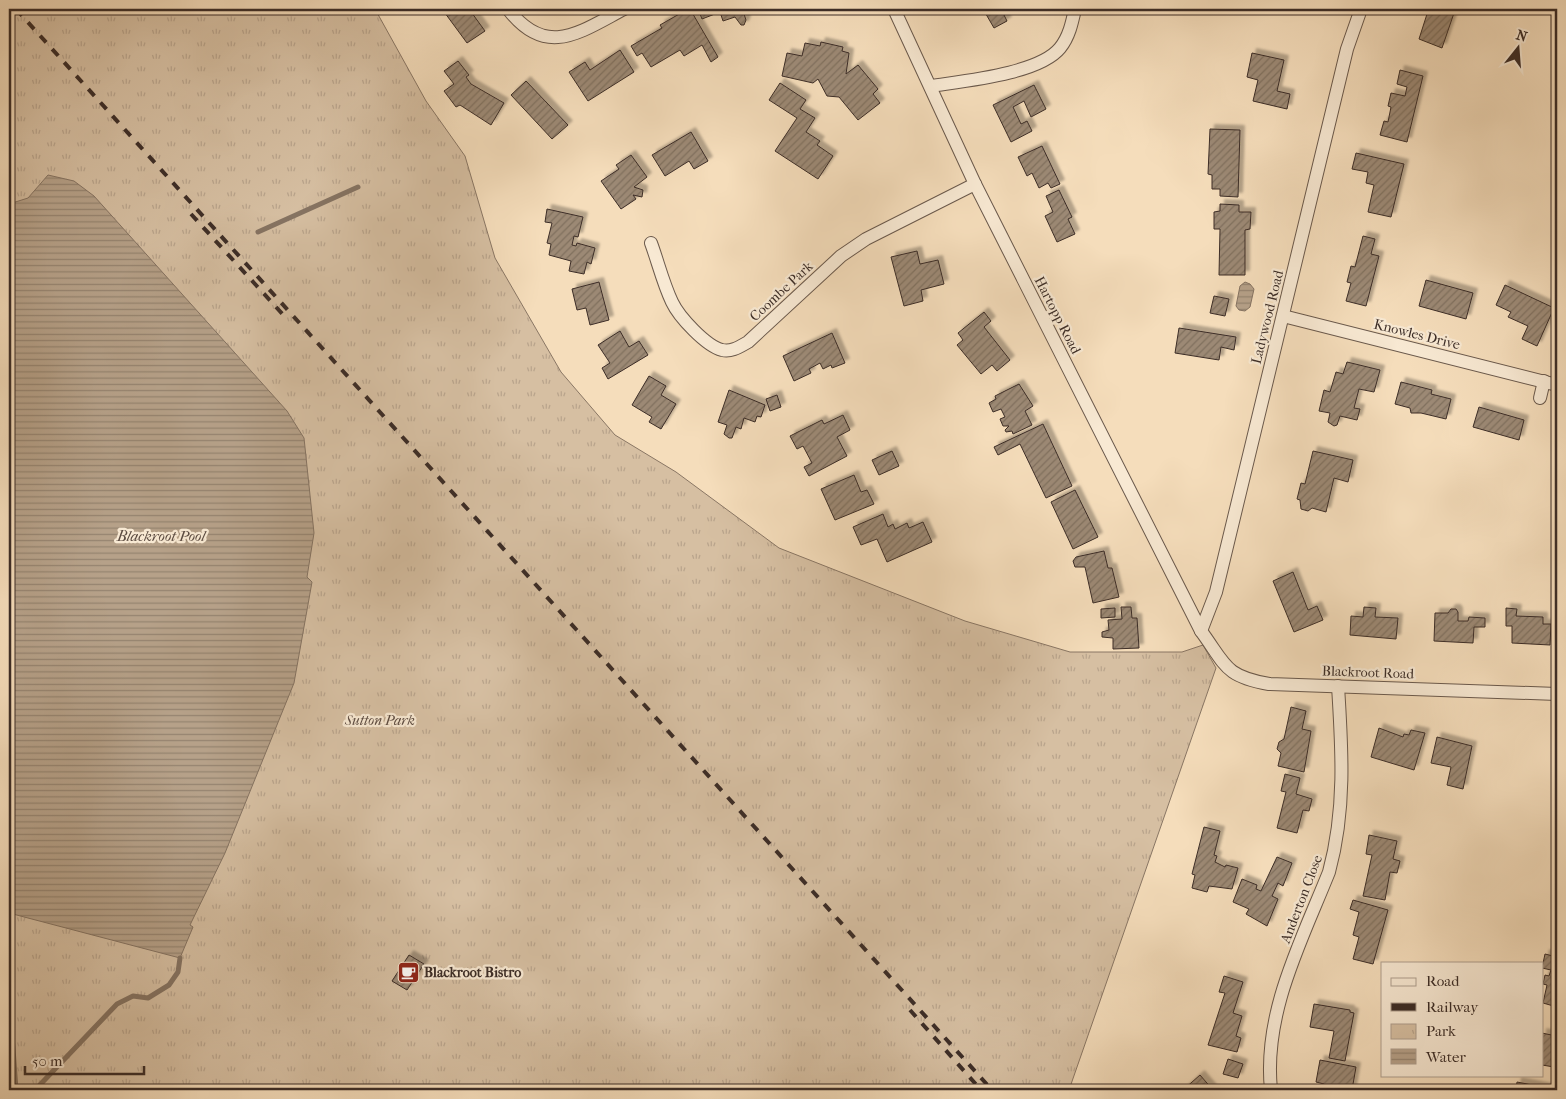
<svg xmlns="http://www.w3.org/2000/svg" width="1566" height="1099" viewBox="0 0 1566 1099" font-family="'IM FELL French Canon',serif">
<defs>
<pattern id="park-tufts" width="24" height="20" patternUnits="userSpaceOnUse" patternTransform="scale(1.25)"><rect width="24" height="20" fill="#d6bfa2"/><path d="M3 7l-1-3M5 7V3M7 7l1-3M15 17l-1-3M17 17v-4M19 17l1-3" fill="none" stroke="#b9a48c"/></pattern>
<pattern id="water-rules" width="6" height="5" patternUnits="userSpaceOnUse" patternTransform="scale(1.25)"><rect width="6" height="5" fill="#b6a189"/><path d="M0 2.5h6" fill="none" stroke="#958470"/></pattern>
<pattern id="building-hatch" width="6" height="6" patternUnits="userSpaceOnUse" patternTransform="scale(1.25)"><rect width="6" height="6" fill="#9c8974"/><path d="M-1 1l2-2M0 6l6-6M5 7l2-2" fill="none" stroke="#80705f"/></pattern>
<filter id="shadow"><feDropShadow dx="4.5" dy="-4.5" stdDeviation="1" flood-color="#0004"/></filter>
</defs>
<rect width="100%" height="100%" fill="#f5ddbb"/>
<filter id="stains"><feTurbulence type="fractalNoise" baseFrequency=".004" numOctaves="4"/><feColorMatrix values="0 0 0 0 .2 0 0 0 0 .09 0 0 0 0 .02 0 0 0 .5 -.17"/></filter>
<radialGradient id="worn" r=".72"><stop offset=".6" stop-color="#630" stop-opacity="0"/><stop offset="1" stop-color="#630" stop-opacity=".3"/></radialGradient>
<polygon fill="url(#park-tufts)" stroke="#897664" points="9,9 375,9 426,101 465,156 495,258 561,372 615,435 676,472 779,548 965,621 1070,652 1182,652 1203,645 1216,668 1069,1090 9,1090"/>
<g fill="url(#water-rules)" stroke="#857362">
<polygon points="48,175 74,181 94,196 287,411 304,438 314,533 307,577 312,582 294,683 225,853 190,925 193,927 180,958 9,913 9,204 28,198"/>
<polygon points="1245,282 1250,284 1254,289 1250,307 1245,311 1239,310 1236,306 1240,286"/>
</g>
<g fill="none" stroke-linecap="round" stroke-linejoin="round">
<g stroke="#857362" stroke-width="5">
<polyline points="258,232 358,187"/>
<polyline points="9,1016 11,1021 16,1090"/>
<polyline points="35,1090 117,1004 133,996 148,998 169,985 178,972 180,958"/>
</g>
</g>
<g fill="url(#building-hatch)" stroke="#3c2d27" filter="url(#shadow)">
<polygon points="442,9 469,9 485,31 467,43"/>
<polygon points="688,9 690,9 718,57 711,62 702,45 684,56 680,50 651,67 642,53 637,56 631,46 662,28 660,25"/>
<polygon points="698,9 759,9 744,14 746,20 744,25 741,25 735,17 723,21 720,12 702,19"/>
<polygon points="983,9 1016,9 1004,15 1007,21 994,28"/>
<polygon points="1421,9 1441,9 1454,13 1442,48 1419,39 1427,14 1420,12"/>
<polygon points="821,42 843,47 842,51 849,53 846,74 858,65 878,89 873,94 880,103 858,120 839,97 827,96 818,79 813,83 782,76 787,53 802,56 805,43 820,46"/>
<polygon points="620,50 634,72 588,101 569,72 585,62 590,70"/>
<polygon points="1252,53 1284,60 1277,91 1290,94 1287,109 1253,101 1258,80 1247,77"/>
<polygon points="458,61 469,75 466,77 471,84 504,103 491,125 460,105 456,107 444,91 454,84 444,71"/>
<polygon points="1400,70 1423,76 1407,142 1380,135 1384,121 1388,122 1391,107 1388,106 1391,93 1405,96 1407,87 1397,84"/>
<polygon points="526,81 568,125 552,139 511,95"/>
<polygon points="780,83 806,100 800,109 815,118 806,132 820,141 817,145 833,156 818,179 775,151 797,118 769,100"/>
<polygon points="1034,85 1046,109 1031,117 1024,101 1013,107 1021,124 1027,121 1032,131 1011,142 993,105"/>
<polygon points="1210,129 1240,130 1238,197 1220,196 1220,189 1212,189 1212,175 1208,174"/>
<polygon points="691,132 708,161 694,169 689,161 665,176 652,155"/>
<polygon points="1042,146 1060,184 1051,188 1048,183 1039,188 1032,173 1027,176 1018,157"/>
<polygon points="1356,153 1404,164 1391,217 1368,212 1374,185 1366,183 1368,172 1352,169"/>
<polygon points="631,155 647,177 634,187 643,190 642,197 633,195 636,199 621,209 601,181 619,169 616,165"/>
<polygon points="1059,190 1072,217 1068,219 1075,234 1057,242 1045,216 1053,212 1046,196"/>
<polygon points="1220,204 1239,205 1239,212 1251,212 1250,229 1245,230 1245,275 1219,275 1220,229 1214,229 1214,212 1220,211"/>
<polygon points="547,209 583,217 578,237 574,236 572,245 576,246 577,243 595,248 591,264 587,262 584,274 569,271 571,261 549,255 551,244 547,243 552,223 545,222"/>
<polygon points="1363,236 1375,239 1371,254 1379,256 1366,306 1346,301 1351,283 1347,282 1351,266 1355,267"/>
<polygon points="917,251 920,264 938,260 944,284 921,290 923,301 904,306 891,257"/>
<polygon points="1426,280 1473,293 1466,319 1419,306"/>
<polygon points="599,282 609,320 590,325 586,308 577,310 572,289"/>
<polygon points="1505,285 1554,308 1537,346 1522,339 1528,326 1508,317 1511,312 1496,305"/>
<polygon points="1214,296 1229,299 1225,316 1210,313"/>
<polygon points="984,312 991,321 984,327 1010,360 997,371 992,365 981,374 957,345 963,340 958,333"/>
<polygon points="1179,328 1236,337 1234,350 1221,347 1219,360 1175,353"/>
<polygon points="620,331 629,347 639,341 648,355 608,379 602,368 610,363 598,345"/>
<polygon points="832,333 845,363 832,368 831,365 823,369 820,363 809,369 811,373 794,381 783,356"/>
<polygon points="1347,362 1380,370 1374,392 1359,389 1354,408 1360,409 1357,420 1340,416 1337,425 1334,426 1328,422 1330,413 1319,411 1324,390 1330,392 1336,372 1343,374"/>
<polygon points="649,376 666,386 661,395 676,404 661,429 649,422 652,417 632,405"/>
<polygon points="1401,382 1432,390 1431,394 1451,399 1446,419 1421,413 1411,413 1410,408 1395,404"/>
<polygon points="1019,384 1033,406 1025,411 1032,425 1013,434 1012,431 1006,432 1005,430 1009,426 1003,426 1000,419 1005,417 1001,409 993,412 989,403 996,399 995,396"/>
<polygon points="729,390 765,405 761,417 757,416 755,422 744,418 741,429 736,427 732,438 729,438 724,434 727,425 718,422"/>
<polygon points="777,395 781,407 770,411 766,399"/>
<polygon points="1479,407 1524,420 1519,440 1473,427"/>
<polygon points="843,415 850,430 837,437 847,456 809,476 804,467 812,463 803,446 797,449 790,436 822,420 824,424"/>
<polygon points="1043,424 1072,486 1046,498 1020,444 998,455 994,447"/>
<polygon points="892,451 899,466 879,475 872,460"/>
<polygon points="1313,451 1353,460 1348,482 1334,478 1326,512 1312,508 1308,511 1301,509 1300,500 1297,499 1301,483 1305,484"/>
<polygon points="854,475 861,492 867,490 874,504 835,520 821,489"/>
<polygon points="1075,490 1098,537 1073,549 1051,502"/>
<polygon points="883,514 888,527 893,524 895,529 907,523 909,528 923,522 932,542 887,562 877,539 861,545 853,527"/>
<polygon points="1104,551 1108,568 1112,568 1119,597 1093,603 1085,567 1075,567 1073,561 1076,557"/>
<polygon points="1293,572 1308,610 1317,606 1323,620 1294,632 1273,581"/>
<polygon points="1121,607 1131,607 1132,618 1137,618 1139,648 1113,649 1113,638 1102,637 1102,632 1109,630 1108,620 1122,619"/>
<polygon points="1364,607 1376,608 1375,617 1398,618 1396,639 1350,635 1351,616 1363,617"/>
<polygon points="1115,608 1115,617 1101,618 1101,609"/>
<polygon points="1506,608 1517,609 1516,616 1543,617 1543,624 1551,624 1550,645 1512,643 1512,626 1506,626"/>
<polygon points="1451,609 1456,609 1458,612 1458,621 1468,621 1469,617 1485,618 1485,627 1474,627 1473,643 1434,641 1435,613 1448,613"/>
<polygon points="1291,707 1306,711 1302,729 1311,731 1304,772 1278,766 1281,753 1277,749 1279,742 1284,739"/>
<polygon points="1379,728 1403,737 1404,734 1409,735 1411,730 1425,733 1414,770 1371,757"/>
<polygon points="1437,737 1472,746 1463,789 1447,785 1451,767 1431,763"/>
<polygon points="1285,774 1300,778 1296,794 1312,799 1309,811 1303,810 1297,833 1277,828 1286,792 1281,791"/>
<polygon points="1204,827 1220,831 1214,855 1217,856 1215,862 1225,867 1226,865 1238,868 1232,889 1209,886 1207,892 1192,888 1195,875 1192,874"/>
<polygon points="1369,835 1397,841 1393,859 1400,861 1397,873 1390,872 1385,900 1363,896 1372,855 1366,854"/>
<polygon points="1277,857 1292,863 1283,886 1278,883 1272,896 1278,899 1267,926 1246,914 1249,909 1233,902 1242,879 1257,885 1256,889 1261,891"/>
<polygon points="1353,900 1388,910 1373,964 1353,959 1359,937 1353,935 1359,912 1350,909"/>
<polygon points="1545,954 1557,957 1557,1007 1543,1003 1547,985 1543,984 1545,975 1549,976 1551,970 1542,968"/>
<polygon points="409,955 424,964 407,990 392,981"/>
<polygon points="1224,976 1243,982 1233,1013 1242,1016 1236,1036 1241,1038 1237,1052 1208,1045 1225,993 1219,992"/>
<polygon points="1314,1004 1350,1010 1350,1012 1354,1013 1345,1061 1329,1058 1334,1031 1310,1027"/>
<polygon points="1542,1033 1556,1036 1554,1046 1557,1047 1557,1052 1554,1067 1542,1065"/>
<polygon points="1228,1059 1243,1064 1238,1078 1223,1074"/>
<polygon points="1320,1060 1356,1067 1352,1090 1323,1090 1324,1084 1316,1082"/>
<polygon points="1200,1075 1213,1090 1183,1090"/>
<polygon points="1517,1082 1553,1089 1553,1090 1516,1090"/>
</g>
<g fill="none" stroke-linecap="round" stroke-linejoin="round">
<defs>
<g id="street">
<path d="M 508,9 C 546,59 580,32 624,9"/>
<path d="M 894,9 L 975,184 L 1201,631 C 1226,665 1224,676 1269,684 L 1557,694"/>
<path d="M 931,86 C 963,81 1039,74 1060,48 C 1069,37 1072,23 1075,9"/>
<path d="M 651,243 C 658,262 663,283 672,302 C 679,317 706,346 722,350 C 732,352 739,347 748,342 L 841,256 L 866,239 L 975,184"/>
<polyline points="1283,316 1557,385"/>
<polyline points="1540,398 1544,381"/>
<polyline points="1201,631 1216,592 1347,49 1361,9"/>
<path d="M 1271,1090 C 1263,1013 1301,942 1329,872 C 1346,810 1342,749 1338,686"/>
</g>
</defs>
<use href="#street" stroke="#6a594c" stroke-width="14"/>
<use href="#street" stroke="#f8e9d3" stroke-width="12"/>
<g stroke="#3c2d27" stroke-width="4" stroke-dasharray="9 9" stroke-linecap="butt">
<polyline points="16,9 992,1090"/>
<polyline points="191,214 287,319"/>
<polyline points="910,1010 981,1090"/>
</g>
</g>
<defs>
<symbol id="cafe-square" viewBox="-11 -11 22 22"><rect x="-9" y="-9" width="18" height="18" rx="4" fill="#8f2418" stroke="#f8e9d3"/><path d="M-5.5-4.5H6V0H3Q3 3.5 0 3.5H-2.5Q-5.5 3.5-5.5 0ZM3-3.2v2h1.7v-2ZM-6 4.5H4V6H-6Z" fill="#fff"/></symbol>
</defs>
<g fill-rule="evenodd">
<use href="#cafe-square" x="396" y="960" width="25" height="25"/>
</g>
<g text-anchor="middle" stroke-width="4.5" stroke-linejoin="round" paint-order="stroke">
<g font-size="14" fill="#3c2d27" stroke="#f8e9d3">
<text transform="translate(781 291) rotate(-43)" y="5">Coombe Park</text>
<text transform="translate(1058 315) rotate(63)" y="5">Hartopp Road</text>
<text transform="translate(1267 317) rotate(-76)" y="5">Ladywood Road</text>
<text transform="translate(1417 334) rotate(14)" y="5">Knowles Drive</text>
<text transform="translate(1368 672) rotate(2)" y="5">Blackroot Road</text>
<text transform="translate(1301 899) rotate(-69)" y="5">Anderton Close</text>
</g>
<g font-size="14" font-style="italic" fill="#5b4a40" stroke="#f8e9d3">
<text x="380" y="725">Sutton Park</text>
</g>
<g font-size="14" font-weight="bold" fill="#3c2d27" stroke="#f8e9d3" text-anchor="start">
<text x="424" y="977">Blackroot Bistro</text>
</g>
<g font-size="15" font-style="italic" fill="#5a4a40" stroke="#f8e9d3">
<text x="161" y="541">Blackroot Pool</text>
</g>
</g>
<rect width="1566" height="1099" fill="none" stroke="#f5ddbb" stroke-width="30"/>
<rect x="10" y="10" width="1546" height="1079" fill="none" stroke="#3c2d27" stroke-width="2.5"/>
<rect x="15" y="15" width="1536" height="1069" fill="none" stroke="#3c2d27"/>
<rect x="1381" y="962" width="162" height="115" fill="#f8e9d3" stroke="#ad9e8e"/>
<rect x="1391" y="978" width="25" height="8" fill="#f8e9d3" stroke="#ad9e8e"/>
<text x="1426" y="986" font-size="15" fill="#3c2d27">Road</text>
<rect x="1391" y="1003" width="25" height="8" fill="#3c2d27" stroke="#ad9e8e"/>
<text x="1426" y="1012" font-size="15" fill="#3c2d27">Railway</text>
<rect x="1391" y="1024" width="25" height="15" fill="url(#park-tufts)" stroke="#ad9e8e"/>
<text x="1426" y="1036" font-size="15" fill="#3c2d27">Park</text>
<rect x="1391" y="1049" width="25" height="15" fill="url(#water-rules)" stroke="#ad9e8e"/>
<text x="1426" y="1062" font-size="15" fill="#3c2d27">Water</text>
<g transform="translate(1518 48) rotate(17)" stroke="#f8e9d3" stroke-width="4" paint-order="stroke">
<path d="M0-4L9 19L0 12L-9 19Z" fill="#3c2d27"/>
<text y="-8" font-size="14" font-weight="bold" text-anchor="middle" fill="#3c2d27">N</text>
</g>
<path d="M25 1066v8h119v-8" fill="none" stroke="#3c2d27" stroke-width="2.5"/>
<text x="32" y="1066" font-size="15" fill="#3c2d27" stroke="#f8e9d3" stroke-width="4" paint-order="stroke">50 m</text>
<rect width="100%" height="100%" filter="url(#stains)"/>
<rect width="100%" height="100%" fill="url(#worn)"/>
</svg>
